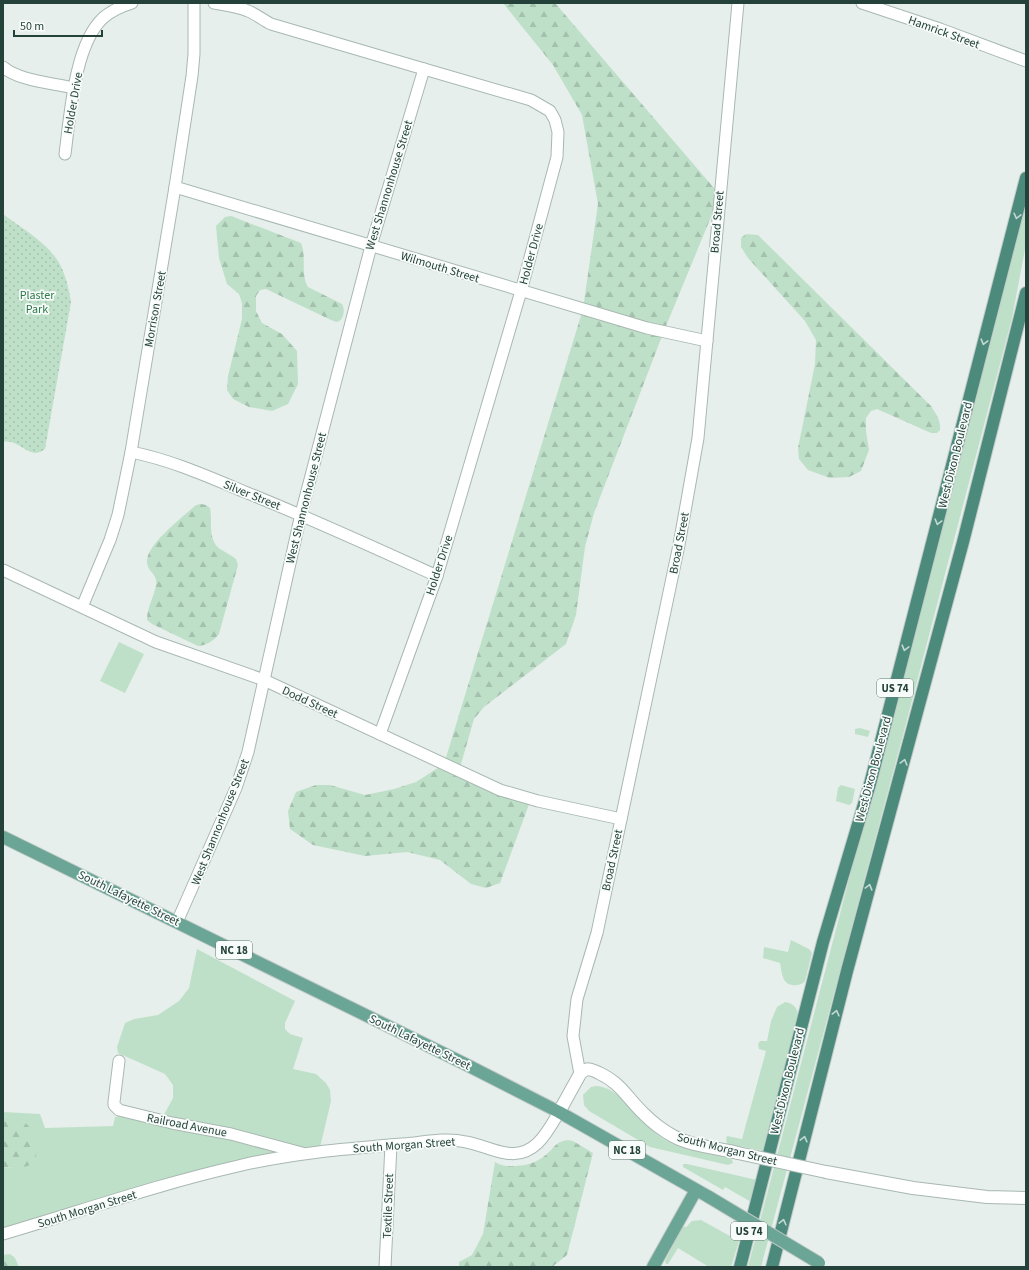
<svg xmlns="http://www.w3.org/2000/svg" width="1029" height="1270" viewBox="0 0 1029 1270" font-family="'Source Sans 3',sans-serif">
<defs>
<pattern id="forest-firs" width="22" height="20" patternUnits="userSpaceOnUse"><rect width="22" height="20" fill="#bfe0c8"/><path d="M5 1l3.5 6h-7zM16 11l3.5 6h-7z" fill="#a4c1ad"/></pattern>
<pattern id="park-dots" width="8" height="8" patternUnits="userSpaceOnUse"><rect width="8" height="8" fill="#bfe0c8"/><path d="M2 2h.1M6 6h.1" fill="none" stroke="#a4c1ad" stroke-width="1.8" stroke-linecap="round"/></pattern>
</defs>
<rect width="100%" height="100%" fill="#e6efeb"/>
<g fill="#bfe0c8">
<polygon points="1026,200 1026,244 1012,318 904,731 761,1267 748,1267"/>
<polygon points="119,642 144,654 125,693 100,681"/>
<polygon points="860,728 870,731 868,737 855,734 855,729"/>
<polygon points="841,785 855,789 852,803 849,805 836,801 838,788"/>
<path d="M 791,940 L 809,949 L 812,953 L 805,981 C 803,984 801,984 797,985 C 782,987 782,973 780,963 L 763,958 L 764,947 L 788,952 Z"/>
<polygon points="197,949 295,1001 285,1023 285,1029 290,1034 303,1038 293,1069 316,1074 326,1083 330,1090 331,1101 319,1152 239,1165 3,1234 3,1168 28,1166 24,1122 3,1116 3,1112 40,1114 45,1128 113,1126 115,1117 134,1114 161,1120 173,1098 173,1085 165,1074 118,1053 117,1047 125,1023 134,1019 158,1015 179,1001 189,988"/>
<path d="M 785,1002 C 793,1003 798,1008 798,1016 L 763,1151 L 740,1146 L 739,1148 L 727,1144 L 726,1139 L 727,1136 L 742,1139 L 766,1051 L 759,1049 L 758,1044 L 760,1041 L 767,1041 L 771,1021 L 777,1007 Z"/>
<path d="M 596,1086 C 619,1088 628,1108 643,1122 C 649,1128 656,1134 662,1138 C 682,1151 708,1153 730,1158 L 732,1160 L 733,1163 L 728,1165 L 650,1147 L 589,1111 L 584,1105 L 583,1095 L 591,1087 Z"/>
<polygon points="683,1164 687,1164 757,1180 751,1202 725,1187 723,1190 683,1167"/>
<polygon points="701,1220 739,1241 731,1267 709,1267 678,1248 668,1264 666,1264 665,1261 683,1226 686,1227 692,1221"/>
</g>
<g fill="url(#forest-firs)">
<polygon points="503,3 555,3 720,195 664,331 594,513 585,547 576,615 566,644 484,707 474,719 459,771 531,799 500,883 486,888 471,884 440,860 407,852 365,856 313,845 290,829 288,811 296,792 316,785 330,785 365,795 394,789 416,782 444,764 583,309 598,204 582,115 553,65"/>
<path d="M 231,216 L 301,243 C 307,257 300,273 308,287 L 342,304 C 345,310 344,314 341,320 L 337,322 L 331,320 L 266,289 L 260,290 L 256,296 L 256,311 L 262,323 L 282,334 L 297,351 L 298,384 L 288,404 L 272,411 L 249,407 L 233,399 L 227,390 L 228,376 L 242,319 L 242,303 L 239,294 L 227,284 L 219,258 L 216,226 L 225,217 Z"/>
<path d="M 746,234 L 758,235 L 931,406 C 936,414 941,420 940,430 L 937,433 L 931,433 L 877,409 L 871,411 L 866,418 L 866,431 L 869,450 L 861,471 L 849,477 L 830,478 L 808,470 L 799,459 L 798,448 L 815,364 L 816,340 L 805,321 L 748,258 L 741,247 L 741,238 Z"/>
<path d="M 201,504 L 206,505 L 210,508 C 213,522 207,539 220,549 C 225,552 231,555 236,559 L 238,565 L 219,634 C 213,641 208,645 198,646 L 152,624 L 147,620 C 147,607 154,597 156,585 C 158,574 148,572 147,563 C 145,545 183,517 196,505 Z"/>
<path d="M 3,1116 C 9,1117 19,1119 24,1122 C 36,1130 44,1158 28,1166 C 23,1168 9,1167 3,1168 Z"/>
<path d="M 568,1140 L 573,1141 L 593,1153 L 567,1255 L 552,1267 L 459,1267 L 459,1262 L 472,1255 L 483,1234 L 495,1162 C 502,1166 508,1167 516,1166 C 530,1165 540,1161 550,1151 C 557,1144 557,1142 568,1140 Z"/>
<polygon points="10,1254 15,1258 19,1267 3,1267 3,1255"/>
</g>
<path fill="url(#park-dots)" d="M 3,214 C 21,228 45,241 58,261 C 65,272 69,289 71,302 L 45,449 C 29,462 20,438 3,442 Z"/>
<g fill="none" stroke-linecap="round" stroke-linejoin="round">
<defs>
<g id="minor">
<path d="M 214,3 C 225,5 237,6 248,11 C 256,14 263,20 271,24 L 424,69 L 531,100 L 550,111 L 555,120 L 558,132 L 557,157 L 521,291 L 437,576 L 380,734"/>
<polyline points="862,3 940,29 1026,61"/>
<path d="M 3,67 C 19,81 53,83 73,88"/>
<path d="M 65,154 C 70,117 74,45 103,18 C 111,11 122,6 132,3"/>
<polyline points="175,187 647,328 707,341"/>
<path d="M 131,452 C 171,460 207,476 245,492 C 310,518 373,547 437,576"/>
<polyline points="3,570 156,642 264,680 500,790 538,801 621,819"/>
<polyline points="82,607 110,540 118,515 131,452 175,187 192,76 194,54 194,3"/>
<polyline points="177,922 236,788 248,752 301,514 371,246 424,69"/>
<polyline points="119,1061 114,1102 114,1105 119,1110 172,1123 231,1134 302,1153"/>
<polyline points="580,1074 573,1036 577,999 597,933 679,545 698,438 738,3"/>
<path d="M 3,1234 C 81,1211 159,1184 238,1166 C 296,1152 356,1148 414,1143 C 431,1141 449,1138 466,1142 C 479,1144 492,1151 506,1153 C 534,1158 547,1133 559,1112"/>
<polyline points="385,1267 391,1145"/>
</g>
<g id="tertiary">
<path d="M 559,1112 L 580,1074 C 586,1067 591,1069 599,1073 C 621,1083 627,1098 644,1114 C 652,1122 662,1130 673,1136 C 691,1146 718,1148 738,1153"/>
<polyline points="826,1172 913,1188 987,1197 1026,1198"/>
</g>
<g id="primary">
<polyline points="3,837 465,1064 559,1112 709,1197"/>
<polyline points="653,1267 696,1190"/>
</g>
<g id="trunk">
<polyline points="740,1267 823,942 870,784 1026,178"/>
<polyline points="772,1267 847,971 963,542 1026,293"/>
</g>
</defs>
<use href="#minor" stroke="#a8b8b2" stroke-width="13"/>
<use href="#tertiary" stroke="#a8b8b2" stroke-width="14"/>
<use href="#primary" stroke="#c2cac8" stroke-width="14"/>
<use href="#trunk" stroke="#c2cac8" stroke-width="14"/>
<use href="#minor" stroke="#fff" stroke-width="11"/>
<use href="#tertiary" stroke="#fff" stroke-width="12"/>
<use href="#primary" stroke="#6aa596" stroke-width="12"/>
<use href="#trunk" stroke="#4c8a7c" stroke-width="12"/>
<defs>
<polyline id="tertiary-bridge" points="738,1153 826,1172"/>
<polyline id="primary-bridge" points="709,1197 819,1263"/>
</defs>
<use href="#tertiary-bridge" stroke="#a8b8b2" stroke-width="14" stroke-linecap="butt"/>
<use href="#primary-bridge" stroke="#c2cac8" stroke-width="14" stroke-linecap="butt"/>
<use href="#tertiary-bridge" stroke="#fff" stroke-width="12"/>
<use href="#primary-bridge" stroke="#6aa596" stroke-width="12"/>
</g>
<defs><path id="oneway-chevron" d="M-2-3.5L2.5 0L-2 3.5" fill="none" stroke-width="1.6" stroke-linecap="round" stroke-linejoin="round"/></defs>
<g stroke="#c4d9d4">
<use href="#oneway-chevron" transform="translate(1017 216) rotate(104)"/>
<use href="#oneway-chevron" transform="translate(984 342) rotate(105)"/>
<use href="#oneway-chevron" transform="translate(938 522) rotate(105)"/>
<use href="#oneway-chevron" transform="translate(905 648) rotate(105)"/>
<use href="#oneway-chevron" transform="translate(904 762) rotate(-75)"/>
<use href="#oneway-chevron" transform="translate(869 887) rotate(-75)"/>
<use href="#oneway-chevron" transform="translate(836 1013) rotate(-76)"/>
<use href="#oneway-chevron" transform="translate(804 1139) rotate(-76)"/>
<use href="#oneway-chevron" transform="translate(783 1222) rotate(-76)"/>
</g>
<g text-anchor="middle" stroke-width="3.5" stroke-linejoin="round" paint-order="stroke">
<g fill="#f7fbf9" stroke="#637a73" stroke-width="1">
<rect x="877" y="679" width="36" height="18" rx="3"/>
<rect x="216" y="941" width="36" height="18" rx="3"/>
<rect x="609" y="1141" width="36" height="18" rx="3"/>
<rect x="731" y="1222" width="36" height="18" rx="3"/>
</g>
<g font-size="11" font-weight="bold" fill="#24423a">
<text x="895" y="692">US 74</text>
<text x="234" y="954">NC 18</text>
<text x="627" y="1154">NC 18</text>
<text x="749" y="1235">US 74</text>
</g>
<g font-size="12" fill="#24423a" stroke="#f7fbf9">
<text transform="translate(944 32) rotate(20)" y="4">Hamrick Street</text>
<text transform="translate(73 103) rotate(-80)" y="4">Holder Drive</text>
<text transform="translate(389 185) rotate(-73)" y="4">West Shannonhouse Street</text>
<text transform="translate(717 222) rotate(-85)" y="4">Broad Street</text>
<text transform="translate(531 254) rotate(-75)" y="4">Holder Drive</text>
<text transform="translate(440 267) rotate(17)" y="4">Wilmouth Street</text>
<text transform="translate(155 309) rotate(-80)" y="4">Morrison Street</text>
<text transform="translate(955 455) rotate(-76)" y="4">West Dixon Boulevard</text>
<text transform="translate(252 495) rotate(22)" y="4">Silver Street</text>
<text transform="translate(306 498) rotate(-76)" y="4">West Shannonhouse Street</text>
<text transform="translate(679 543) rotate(-79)" y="4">Broad Street</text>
<text transform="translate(439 565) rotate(-72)" y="4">Holder Drive</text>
<text transform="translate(310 702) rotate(25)" y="4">Dodd Street</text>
<text transform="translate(873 769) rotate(-75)" y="4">West Dixon Boulevard</text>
<text transform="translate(220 822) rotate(-68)" y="4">West Shannonhouse Street</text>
<text transform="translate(612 860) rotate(-78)" y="4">Broad Street</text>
<text transform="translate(129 898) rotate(26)" y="4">South Lafayette Street</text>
<text transform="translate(420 1042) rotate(26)" y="4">South Lafayette Street</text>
<text transform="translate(787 1081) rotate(-76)" y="4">West Dixon Boulevard</text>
<text transform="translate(187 1125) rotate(11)" y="4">Railroad Avenue</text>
<text transform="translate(404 1145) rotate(-4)" y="4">South Morgan Street</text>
<text transform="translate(727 1149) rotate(14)" y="4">South Morgan Street</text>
<text transform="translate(388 1206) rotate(-88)" y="4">Textile Street</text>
<text transform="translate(87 1209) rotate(-17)" y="4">South Morgan Street</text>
</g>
<g font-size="12" fill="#2d7a4b" stroke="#f7fbf9">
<text x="37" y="299">Plaster<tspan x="37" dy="14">Park</tspan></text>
</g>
</g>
<rect width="1029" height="1270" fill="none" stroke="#24423a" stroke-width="8"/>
<path d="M14 30v6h88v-6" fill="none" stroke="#24423a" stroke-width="2"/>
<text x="20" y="30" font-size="12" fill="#24423a" stroke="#f7fbf9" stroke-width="3" paint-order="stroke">50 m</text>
</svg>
